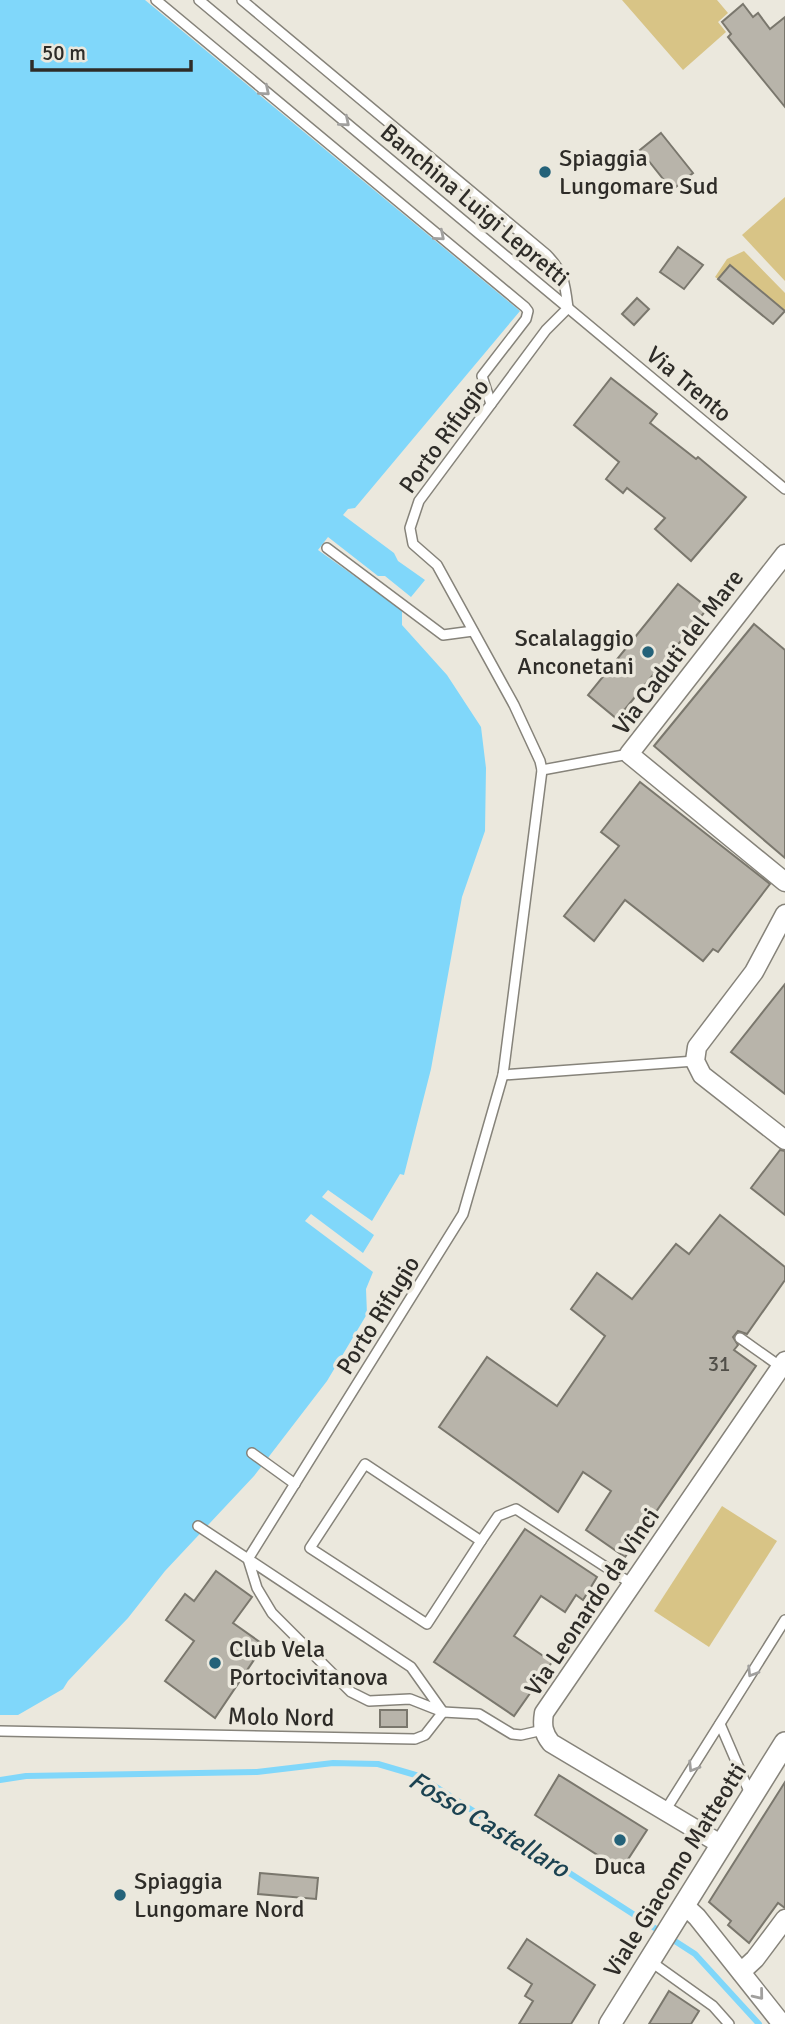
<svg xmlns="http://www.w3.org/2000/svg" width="785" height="2024" viewBox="0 0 785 2024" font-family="Signika,sans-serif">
<rect width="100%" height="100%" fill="#ebe8dd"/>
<g fill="#d8c486">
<polygon points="622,0 717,0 728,13 718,22 726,32 683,70"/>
<polygon points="785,197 785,281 742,235"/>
<polygon points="744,251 785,293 785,311 731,265 718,279 715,277 727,259"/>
<polygon points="722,1506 777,1541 709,1647 654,1611"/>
</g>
<polygon fill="#80d7fa" points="0,0 145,0 520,311 355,508 348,509 343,515 394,553 398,561 425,580 411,597 385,576 378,576 328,537 318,550 402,610 402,625 447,675 481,727 486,768 485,831 462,897 431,1069 404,1175 400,1174 372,1221 328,1190 322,1197 374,1235 363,1253 311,1214 305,1221 373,1272 366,1289 367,1314 327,1381 254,1476 165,1571 128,1618 68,1681 63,1689 18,1715 0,1715"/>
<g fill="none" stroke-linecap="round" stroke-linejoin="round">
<polyline stroke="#80d7fa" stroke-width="6" points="0,1780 26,1776 257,1772 333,1763 378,1764 419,1776 695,1954 759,2024"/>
</g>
<g fill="#b8b4aa" stroke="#7a776d" stroke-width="2">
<polygon points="743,4 753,17 758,13 770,29 785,17 785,107 728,37 731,34 722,22"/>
<polygon points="661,133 693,173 672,190 640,150"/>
<polygon points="678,247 703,265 684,289 660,272"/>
<polygon points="730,265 785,311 773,324 718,279"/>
<polygon points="637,298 649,309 634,325 622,314"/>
<polygon points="611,378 657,414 650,423 696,459 698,457 746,497 691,561 655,529 665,518 627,488 623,493 606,479 619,462 574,425"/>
<polygon points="678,584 708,608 617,719 588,695"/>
<polygon points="754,624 785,650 785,858 654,746"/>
<polygon points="640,782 770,884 718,952 713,949 703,961 625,900 594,941 564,916 619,846 601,832"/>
<polygon points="785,984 785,1094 731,1052"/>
<polygon points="780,1150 785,1151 785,1215 751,1188"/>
<polygon points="720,1215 785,1267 785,1280 747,1334 738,1331 733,1337 738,1345 734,1350 756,1366 625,1557 586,1530 611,1491 583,1472 558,1512 439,1427 487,1357 557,1406 605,1336 571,1309 597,1273 632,1299 676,1244 689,1254"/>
<polygon points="525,1529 597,1577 583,1600 576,1595 565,1612 541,1596 514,1636 552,1662 514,1716 434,1662"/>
<polygon points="216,1571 252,1597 233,1623 264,1645 215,1718 165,1681 194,1641 166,1620 185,1594 194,1601"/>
<rect x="380" y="1710" width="27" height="17"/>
<polygon points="559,1775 647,1830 621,1870 535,1815"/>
<polygon points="785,1782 785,1908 778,1903 749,1943 728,1925 731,1921 709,1902"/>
<polygon points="260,1873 318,1878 316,1899 258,1894"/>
<polygon points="527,1939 595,1985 571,2024 519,2024 533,2001 525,1996 532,1984 508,1968"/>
<polygon points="669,1991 699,2011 691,2024 649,2024"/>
</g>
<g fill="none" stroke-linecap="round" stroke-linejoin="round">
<defs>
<g id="service">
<polyline points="156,0 525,307 528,311 526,319 482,376 491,404"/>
<polyline points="199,0 785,489"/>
<path d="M 242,0 L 546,254 C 564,272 565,283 568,308"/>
<polyline points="327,548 443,635 473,631"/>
<polyline points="542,770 629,754"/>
<polyline points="503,1075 695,1061"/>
<polyline points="740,1338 781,1367"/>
<polyline points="252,1453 295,1484"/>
<polygon points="365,1464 481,1541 427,1624 310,1548"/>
<polyline points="198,1526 248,1559 463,1214 503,1075 542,770 540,761 514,705 437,565 413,544 410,528 419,501 546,330 568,308"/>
<polyline points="481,1541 498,1516 516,1509 632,1584"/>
<polygon points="248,1559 411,1667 443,1712 410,1699 369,1701 351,1692 272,1613 257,1588"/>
<polyline points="720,1724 751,1796"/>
<polyline points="0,1731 415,1739 425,1735 443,1712 479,1714 512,1734 521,1735 543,1730"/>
<polyline points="665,1811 785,1620"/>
<polyline points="650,1961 713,2006 729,2024"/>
</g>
<g id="minor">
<polyline points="785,554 629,754 785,882"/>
<polyline points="785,914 754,972 697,1047 695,1061 702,1075 785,1140"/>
<path d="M 722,1845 L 551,1743 C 543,1733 542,1725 544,1713 L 785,1361"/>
<polyline points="684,1905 697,1917 782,2024"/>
<polyline points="741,1972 755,1959 785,1919"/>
</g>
<polyline id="tertiary" points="610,2024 785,1743"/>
</defs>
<use href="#service" stroke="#86837a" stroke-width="12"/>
<use href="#minor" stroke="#86837a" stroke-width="21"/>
<use href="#tertiary" stroke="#86837a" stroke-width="24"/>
<use href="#service" stroke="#fff" stroke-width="9"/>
<use href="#minor" stroke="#fff" stroke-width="18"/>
<use href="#tertiary" stroke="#fff" stroke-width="21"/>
</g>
<defs><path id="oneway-chevron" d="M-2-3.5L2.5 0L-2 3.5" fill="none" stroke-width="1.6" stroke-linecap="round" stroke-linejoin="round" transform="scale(1.75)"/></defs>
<g stroke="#a1a09e">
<use href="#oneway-chevron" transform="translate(265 91) rotate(40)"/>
<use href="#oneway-chevron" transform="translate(345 122) rotate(40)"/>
<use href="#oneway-chevron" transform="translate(440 236) rotate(40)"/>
<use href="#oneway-chevron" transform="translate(752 1672) rotate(122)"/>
<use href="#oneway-chevron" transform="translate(693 1767) rotate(122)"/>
<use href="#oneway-chevron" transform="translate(759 1995) rotate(51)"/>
</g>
<g fill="#246279" stroke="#ebe8dd" stroke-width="2.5">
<circle cx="545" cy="172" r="7"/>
<circle cx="648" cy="652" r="7"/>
<circle cx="215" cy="1663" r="7"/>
<circle cx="620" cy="1840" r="7"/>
<circle cx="120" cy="1895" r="7"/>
</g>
<g text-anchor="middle" stroke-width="7" stroke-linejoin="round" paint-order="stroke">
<g font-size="21" fill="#504e48">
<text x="719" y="1371">31</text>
</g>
<g font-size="24" fill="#2e2c28" stroke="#ebe8dd" text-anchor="start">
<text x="559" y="166">Spiaggia<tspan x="559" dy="28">Lungomare Sud</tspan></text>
<text x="634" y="646" text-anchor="end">Scalalaggio<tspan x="634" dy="28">Anconetani</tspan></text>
<text x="229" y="1657">Club Vela<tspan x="229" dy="28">Portocivitanova</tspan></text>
<text x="620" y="1874" text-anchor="middle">Duca</text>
<text x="134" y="1889">Spiaggia<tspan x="134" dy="28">Lungomare Nord</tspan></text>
</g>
<g font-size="24" fill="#2e2c28" stroke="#ebe8dd">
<text transform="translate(475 205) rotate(40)" y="8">Banchina Luigi Lepretti</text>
<text transform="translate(689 384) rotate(40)" y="8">Via Trento</text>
<text transform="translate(444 436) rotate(-54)" y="8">Porto Rifugio</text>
<text transform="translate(678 652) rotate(-53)" y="8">Via Caduti del Mare</text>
<text transform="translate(378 1315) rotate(-58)" y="8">Porto Rifugio</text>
<text transform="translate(592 1602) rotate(-56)" y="8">Via Leonardo da Vinci</text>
<text transform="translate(281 1717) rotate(1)" y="8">Molo Nord</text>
<text transform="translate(675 1870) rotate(-58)" y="8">Viale Giacomo Matteotti</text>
</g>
<g font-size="26" font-style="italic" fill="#1b4251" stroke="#ebe8dd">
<text transform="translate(489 1824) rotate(31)" y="9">Fosso Castellaro</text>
</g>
</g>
<path d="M32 60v10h159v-10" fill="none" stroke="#2e2c28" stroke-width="3.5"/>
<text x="42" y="60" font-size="21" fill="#2e2c28" stroke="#ebe8dd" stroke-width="5" paint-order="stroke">50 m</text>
</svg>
